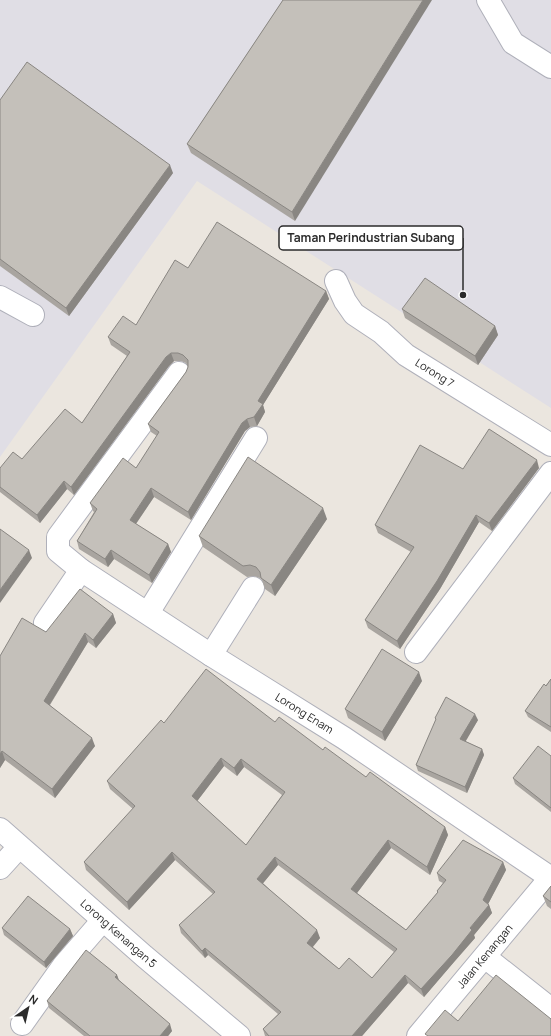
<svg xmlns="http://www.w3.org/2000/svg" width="551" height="1036" viewBox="0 0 551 1036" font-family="Manrope,sans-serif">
<rect width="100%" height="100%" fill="#ebe6df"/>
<polygon fill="#e0dee5" points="0,0 551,0 551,408 197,181 0,457"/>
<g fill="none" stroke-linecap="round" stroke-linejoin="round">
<defs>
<g id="minor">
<polyline points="488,0 513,43 551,67"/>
<path id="s1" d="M 336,281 L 345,301 L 354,314 L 381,332 L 406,355 L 551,445"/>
<polyline points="0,297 33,315"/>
<path id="s2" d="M 179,373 L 58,537 L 58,551 L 81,570 L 211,655 L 344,738 L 551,878"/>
<polyline points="148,613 256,438"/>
<polyline points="45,623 81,570"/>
<polyline points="416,652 551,473"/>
<polyline points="211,655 253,588"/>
<path id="s3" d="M 0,829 L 144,956 L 239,1036"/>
<polyline points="0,868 19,847"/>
<polyline points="485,957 551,1009"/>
<polyline points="22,1024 64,965 103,920"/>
<path id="s4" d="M 418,1036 L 551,877"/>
</g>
</defs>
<use href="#minor" stroke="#afb0ba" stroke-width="24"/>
<use href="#minor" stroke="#fff" stroke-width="22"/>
</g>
<g fill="#a9a5a0" fill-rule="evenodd">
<polygon points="283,0 295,221 191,153 187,144"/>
<polygon points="0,100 173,173 69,316 0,266"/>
<polygon points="188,268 326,291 329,299 263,405 265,412 257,426 250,427 245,431 191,520 154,497 136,524 168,544 171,552 152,583 114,559 108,567 79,549 77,541 94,512 93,511 90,503 136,468 157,436 151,432 148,424 186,372 188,367 186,363 181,361 174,361 169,366 74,495 67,489 40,523 0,492 0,468 22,459 82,423 127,356 111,345 108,337 136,325"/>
<polygon points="402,309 495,326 498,335 478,365 405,318"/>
<polygon points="539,468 492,531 479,522 440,589 400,649 368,628 365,620 411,552 378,533 375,525 463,469"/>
<polygon points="327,519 275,596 265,589 262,580 260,578 254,576 247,577 203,547 199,536"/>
<polygon points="113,614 116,623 96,648 88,642 50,705 95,746 55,798 5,760 0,768 0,656 46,632"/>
<polygon points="551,679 551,732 528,717 525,711"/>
<polygon points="422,681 385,741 348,718 345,709"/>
<polygon points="435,718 478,720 465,741 482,749 484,755 467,793 418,771 416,765 436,720"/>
<path d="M 275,722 L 323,750 L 366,777 L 445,827 L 448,835 L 430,875 L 391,848 L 357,893 L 406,930 L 437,893 L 437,891 L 443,883 L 439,881 L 437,873 L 503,862 L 506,870 L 488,904 L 489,905 L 492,913 L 474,935 L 475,938 L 454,962 L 424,997 L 408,983 L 362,1036 L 265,1036 L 263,1029 L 278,1014 L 208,955 L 205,958 L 181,933 L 179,925 L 213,894 L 175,860 L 129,910 L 86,870 L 84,862 L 133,809 L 110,789 L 107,781 L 164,723 ZM 224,766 L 237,776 L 244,767 L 282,795 L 246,845 L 197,801 ZM 278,865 L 394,952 L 372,978 L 339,969 L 313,947 L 320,938 L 263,883 Z"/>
<polygon points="551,756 551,812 515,784 513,778"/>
<polygon points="551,886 551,909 547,906 543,896"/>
<polygon points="2,928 70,929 73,936 46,968 4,935"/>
<polygon points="117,975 119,980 172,1031 168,1036 84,1036 49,1008 47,1001"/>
</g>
<g fill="#898682">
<polygon points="423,0 432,0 295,221 292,212"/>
<polygon points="170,165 173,173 69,316 66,308"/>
<polygon points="326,291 329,299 263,405 265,412 257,426 254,417 258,401"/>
<polygon points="495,326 498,335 478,365 475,356"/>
<polygon points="171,353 174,361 169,366 74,495 71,487 166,357"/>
<polygon points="247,419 250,427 245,431 191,520 188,512 242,423"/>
<polygon points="537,460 539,468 492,531 489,523"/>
<polygon points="64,481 67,489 40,523 37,515"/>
<polygon points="151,488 154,497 133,528 130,520"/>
<polygon points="323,508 327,519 275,596 271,585"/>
<polygon points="476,515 479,522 440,589 400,649 397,641"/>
<polygon points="168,544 171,552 152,583 149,575"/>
<polygon points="29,550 32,558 0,603 0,590"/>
<polygon points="111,550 114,559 108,567 105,559"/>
<polygon points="113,614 116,623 96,648 93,640"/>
<polygon points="85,633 88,642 47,709 44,701"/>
<polygon points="419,672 422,681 385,741 382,732"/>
<polygon points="475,714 478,720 463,746 460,739"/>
<polygon points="92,738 95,746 55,798 52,789"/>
<polygon points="482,749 484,755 467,793 465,787"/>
<polygon points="2,751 5,760 0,768 0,754"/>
<polygon points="221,758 224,766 195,804 192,796"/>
<polygon points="241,759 244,767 237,776 234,768"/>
<polygon points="445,827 448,835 430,875 427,867"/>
<polygon points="388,840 391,848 354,897 351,889"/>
<polygon points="172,852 175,860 129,910 127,902"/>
<polygon points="275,857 278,865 260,887 257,879"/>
<polygon points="503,862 506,870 486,908 483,900"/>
<polygon points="489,905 492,913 474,935 475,938 454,962 424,997 421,989"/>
<polygon points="70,929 73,936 46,968 44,962"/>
<polygon points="317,930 320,938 310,950 307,943"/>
<polygon points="205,948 208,955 205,958 202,951"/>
<polygon points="117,975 119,981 115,977"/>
<polygon points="405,975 408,983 362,1036 352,1036"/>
<polygon points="170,1024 172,1031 168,1036 160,1036"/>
</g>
<g fill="#c4c0ba" stroke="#898682" fill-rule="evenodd">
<polygon points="283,0 423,0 292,212 187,144"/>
<polygon points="27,62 170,165 66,308 0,259 0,100"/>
<polygon points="217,222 326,291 258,401 263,404 254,417 247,419 242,423 188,512 151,488 130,520 168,544 149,575 111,550 105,559 77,541 97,509 90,503 123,458 136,468 159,432 148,424 186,372 188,367 188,360 183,355 178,353 171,353 166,357 71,487 64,481 37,515 0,487 0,468 13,452 22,459 65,409 82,423 130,352 108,337 123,316 136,325 175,260 188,268"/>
<polygon points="425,278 495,326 475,356 402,309"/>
<polygon points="489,429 537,460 489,523 476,515 437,581 397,641 365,620 414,547 375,525 420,445 463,469"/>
<polygon points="248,457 323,508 271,585 261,578 260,572 256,567 250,565 243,566 199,536"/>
<polygon points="0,529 29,550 0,590"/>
<polygon points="80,589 113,614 93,640 85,633 44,701 92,738 52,789 2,751 0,754 0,656 22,618 46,632"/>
<polygon points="382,649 419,672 382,732 345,709"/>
<path d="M 206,669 L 275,722 L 279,717 L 323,750 L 325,747 L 366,777 L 370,772 L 445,827 L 427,867 L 388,840 L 351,889 L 406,930 L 438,892 L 437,891 L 446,880 L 437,873 L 463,840 L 503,862 L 483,900 L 489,905 L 470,928 L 472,930 L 452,955 L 421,989 L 405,975 L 352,1036 L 269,1036 L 263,1029 L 281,1012 L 205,948 L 202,951 L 179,925 L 215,892 L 172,852 L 127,902 L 84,862 L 135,806 L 107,781 L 161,720 L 164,723 ZM 221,758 L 234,768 L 241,759 L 285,792 L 246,845 L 192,796 ZM 275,857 L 397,949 L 372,978 L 349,958 L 339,969 L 307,943 L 317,930 L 257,879 Z"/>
<polygon points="551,679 551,727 525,711 544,684 546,686"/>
<polygon points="446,697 475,714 460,739 482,749 465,787 416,765 436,719 435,718"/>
<polygon points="538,746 551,756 551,808 513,778"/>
<polygon points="551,886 551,902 543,896"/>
<polygon points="28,896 70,929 44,962 2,928"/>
<polygon points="86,950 117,975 115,977 170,1024 160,1036 90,1036 47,1001"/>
<polygon points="496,975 551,1019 551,1036 428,1036 425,1034 445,1010 458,1021"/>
</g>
<g text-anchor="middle" stroke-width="3" stroke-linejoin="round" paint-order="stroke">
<g font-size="11" fill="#2b2b2b" stroke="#fff">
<text dy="4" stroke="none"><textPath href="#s1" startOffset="138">Lorong 7</textPath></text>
<text dy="4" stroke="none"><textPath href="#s2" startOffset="513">Lorong Enam</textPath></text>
<text dy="4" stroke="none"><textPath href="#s3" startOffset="158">Lorong Kenangan 5</textPath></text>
<text dy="4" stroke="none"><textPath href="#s4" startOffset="104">Jalan Kenangan</textPath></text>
</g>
</g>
<path fill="none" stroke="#2b2b2b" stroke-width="1.5" d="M463 295L463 238"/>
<circle fill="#2b2b2b" stroke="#fff" stroke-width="1.5" cx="463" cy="295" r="4"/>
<rect fill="#fff" stroke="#2b2b2b" stroke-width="1.5" x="279" y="226" width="184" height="24" rx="4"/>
<g font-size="12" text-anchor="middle" font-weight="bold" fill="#2b2b2b">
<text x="371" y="242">Taman Perindustrian Subang</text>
</g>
<g transform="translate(28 1008) rotate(34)" stroke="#ffffff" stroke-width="3" paint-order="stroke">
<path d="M0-3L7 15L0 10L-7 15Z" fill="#2b2b2b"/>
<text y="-6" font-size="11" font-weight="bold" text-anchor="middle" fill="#2b2b2b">N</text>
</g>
</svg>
